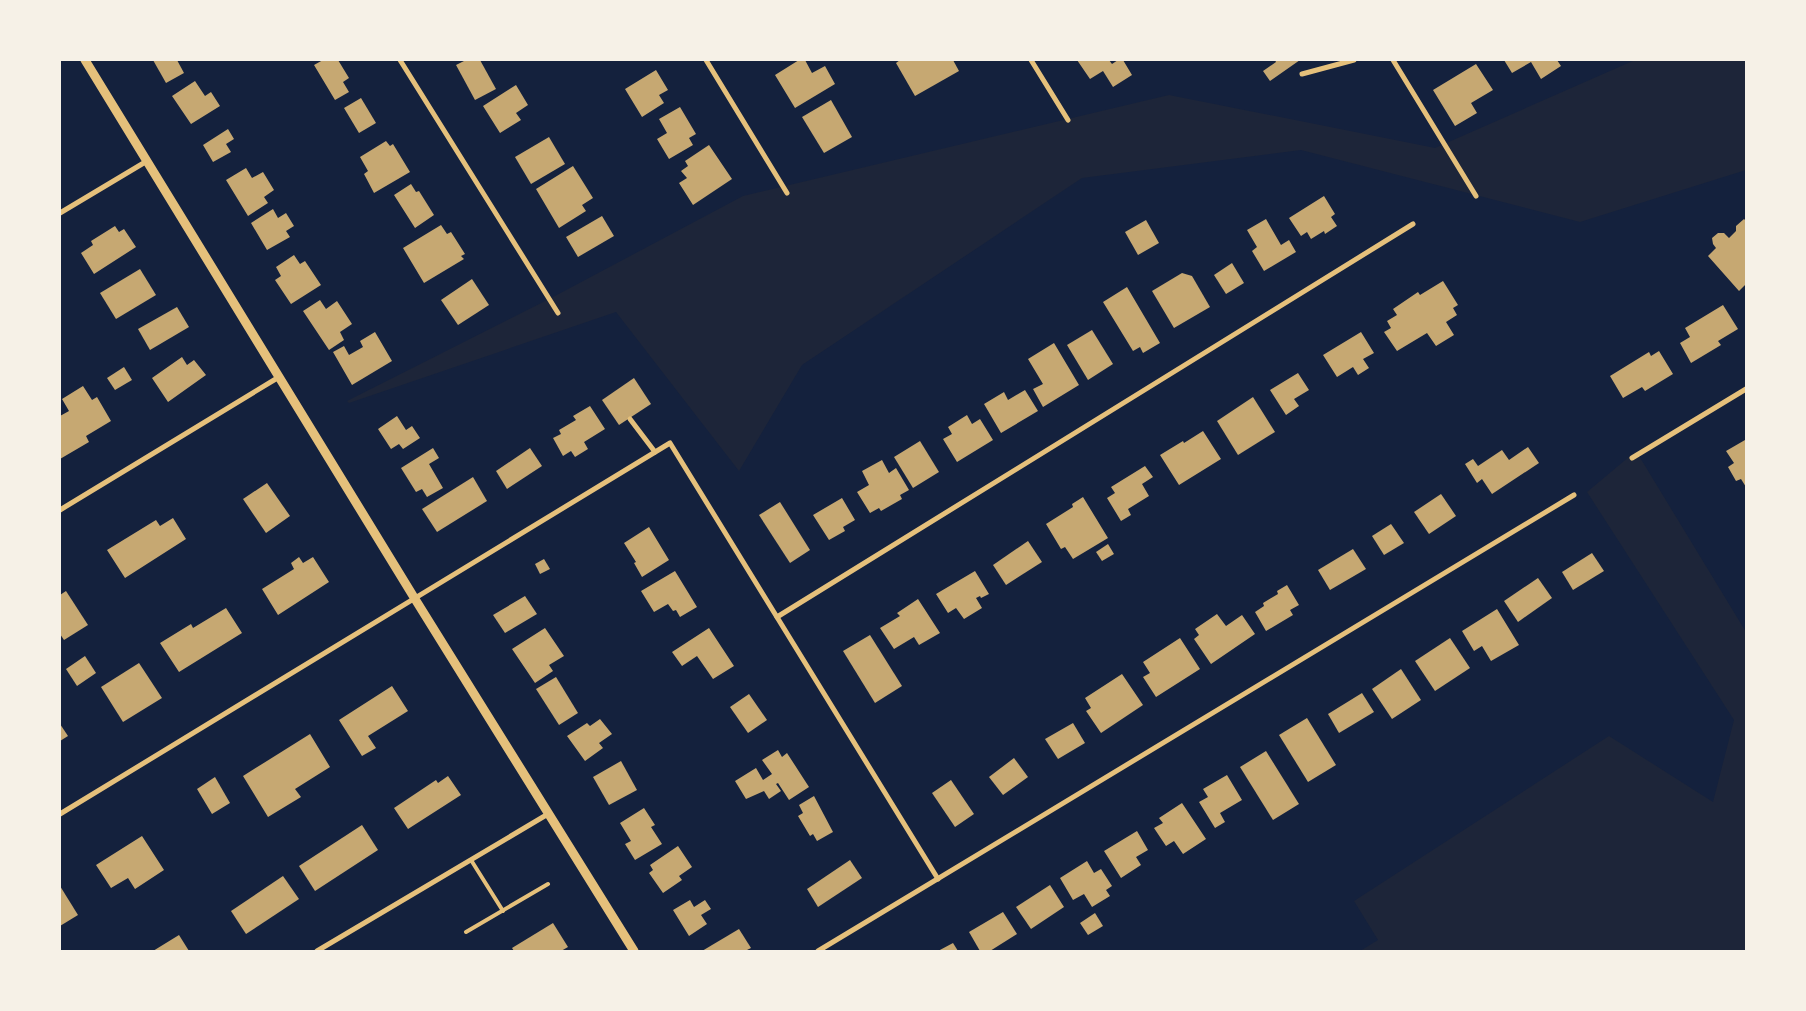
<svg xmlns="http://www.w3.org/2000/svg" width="1806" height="1011" viewBox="0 0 1806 1011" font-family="'Varela Round',sans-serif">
<rect width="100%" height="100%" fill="#14213d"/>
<g fill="#1d2539">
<polygon points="1635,60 1746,60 1746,170 1580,222 1301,150 1082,178 802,365 739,471 616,312 349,403 347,401 555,296 743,196 1169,95 1435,148"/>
<polygon points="1636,451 1746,632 1746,951 1360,951 1378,940 1354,901 1609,736 1713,802 1734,720 1587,492"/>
</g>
<g fill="#c6a872">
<polygon points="153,60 177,60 184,73 166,83"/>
<polygon points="323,60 338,60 349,78 343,82 349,92 335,100 314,65"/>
<polygon points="466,60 480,60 496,89 475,100 456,65"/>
<polygon points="799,60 805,60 812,73 825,66 835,84 795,108 775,75"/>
<polygon points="900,60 953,60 959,71 915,96 896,63"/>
<polygon points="1077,60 1109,60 1112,64 1118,60 1123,60 1132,75 1113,87 1103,71 1090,79"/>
<polygon points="1275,60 1300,60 1270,81 1263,71 1276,62"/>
<polygon points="1504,60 1557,60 1561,66 1541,79 1531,62 1512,73"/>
<polygon points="1476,64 1493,90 1471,103 1477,113 1455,126 1433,90"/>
<polygon points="656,70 668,90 659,95 664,103 642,117 625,89"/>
<polygon points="195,81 205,96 211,92 220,106 191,124 172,96"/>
<polygon points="516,85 528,105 516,113 521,120 500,133 483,106"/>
<polygon points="361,98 376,123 359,133 344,108"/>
<polygon points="831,100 852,137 824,153 802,117"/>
<polygon points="680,107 696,134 689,138 693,145 669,159 657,139 667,133 659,119"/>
<polygon points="228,129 234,139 226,144 231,152 213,162 203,145"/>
<polygon points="549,137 565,164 531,184 515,157"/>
<polygon points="386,141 390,146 393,144 410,172 374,193 364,174 368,171 360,157"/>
<polygon points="709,145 732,179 693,205 679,183 687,178 681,171 688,166 685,161"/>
<polygon points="573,166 593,198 582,205 586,211 559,228 536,189"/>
<polygon points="246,168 252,178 263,172 274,190 264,197 268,203 248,216 226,180"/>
<polygon points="411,184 416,192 419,191 434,215 415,228 394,195"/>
<polygon points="1324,196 1335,214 1331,217 1337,226 1325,234 1324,231 1311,239 1307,232 1301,236 1289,218"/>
<polygon points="273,209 278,218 286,213 294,226 286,231 290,237 267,250 251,223"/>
<polygon points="602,216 614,236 578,257 566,237"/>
<polygon points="1266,219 1281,245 1289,240 1296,252 1264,271 1252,251 1257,247 1247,230"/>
<polygon points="1744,219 1746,221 1746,284 1739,291 1708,256 1716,248 1713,244 1712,238 1718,233 1724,233 1729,238 1736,231 1736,226"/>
<polygon points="1146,220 1159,243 1138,255 1125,232"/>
<polygon points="441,225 447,234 451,232 465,254 461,256 464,259 424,283 403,248"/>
<polygon points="115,226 119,232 124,229 136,247 94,274 81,253 93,245 91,241"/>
<polygon points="294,255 300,264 305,261 321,285 291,304 275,280 281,276 276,267"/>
<polygon points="1232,263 1244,283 1226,294 1214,275"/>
<polygon points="140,269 156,295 116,319 100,293"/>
<polygon points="1182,273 1192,276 1210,307 1174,328 1152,291"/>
<polygon points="472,279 489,305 458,325 441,300"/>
<polygon points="1443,281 1458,305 1453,308 1457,315 1446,322 1454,335 1436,346 1427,333 1397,351 1384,332 1391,328 1387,321 1397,315 1393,309 1418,292 1420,295"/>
<polygon points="1127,287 1160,343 1143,353 1140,347 1133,351 1103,302"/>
<polygon points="320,300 326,309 337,301 352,324 340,332 344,340 329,350 303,311"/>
<polygon points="1723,305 1738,329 1718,341 1721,345 1691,363 1680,343 1690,337 1685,328"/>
<polygon points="177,307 189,327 150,350 138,329"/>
<polygon points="1092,330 1113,364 1088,380 1067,345"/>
<polygon points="375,332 392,361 352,385 333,352 344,346 349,355 363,347 360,341"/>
<polygon points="1361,332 1374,353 1363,359 1369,368 1358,375 1353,367 1337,377 1323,355"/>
<polygon points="1054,343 1079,385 1043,407 1033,389 1043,384 1028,359"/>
<polygon points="1659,351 1673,374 1645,391 1642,387 1623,398 1610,376 1649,352 1651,356"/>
<polygon points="182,357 187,365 194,360 206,375 168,402 152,378"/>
<polygon points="124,367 132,380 115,390 107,378"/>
<polygon points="1298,373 1309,390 1294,399 1299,406 1286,415 1270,390"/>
<polygon points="634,378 651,404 619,425 602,400"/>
<polygon points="83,386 92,400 97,397 111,421 86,436 89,442 60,459 60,416 69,411 62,399"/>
<polygon points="1025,390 1038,411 1001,433 984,404 1004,392 1008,400"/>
<polygon points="1253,397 1275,432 1238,455 1217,421"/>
<polygon points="590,406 605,429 584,442 588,449 575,457 571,451 563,456 553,438 561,434 559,430 576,420 573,416"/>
<polygon points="967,415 972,424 980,419 993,440 957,462 943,439 952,434 948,427"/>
<polygon points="397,416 406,430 412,426 420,438 403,449 399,444 391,449 378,429"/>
<polygon points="1203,431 1221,459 1179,485 1160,455 1183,441 1184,443"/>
<polygon points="1745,440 1746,442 1746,487 1741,479 1736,481 1728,467 1734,463 1726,451"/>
<polygon points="920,441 939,472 913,488 894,457"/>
<polygon points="1528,447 1539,463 1492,494 1482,479 1477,483 1465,464 1473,459 1478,466 1502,450 1509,460"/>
<polygon points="433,448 439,458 429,464 443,488 427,497 422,489 416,492 401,468"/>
<polygon points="530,448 542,466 507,489 496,471"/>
<polygon points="882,460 889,473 896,468 909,490 900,495 902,499 881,511 879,508 870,513 857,492 869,485 862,471"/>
<polygon points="1145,466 1153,477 1142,484 1149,496 1128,509 1131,515 1121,521 1107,498 1115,493 1111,487"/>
<polygon points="473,477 487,501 437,532 422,509"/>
<polygon points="267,483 290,516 266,533 243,499"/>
<polygon points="1441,494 1456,516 1429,534 1414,512"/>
<polygon points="1083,497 1108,538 1073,559 1065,547 1061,549 1046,524 1073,507 1072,504"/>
<polygon points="842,498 855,520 843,527 845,531 829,540 813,515"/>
<polygon points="780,502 810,550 790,563 759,515"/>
<polygon points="173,518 186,539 125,578 107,550 156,520 160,526"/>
<polygon points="1391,524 1404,543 1384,555 1372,536"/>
<polygon points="649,527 669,560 642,577 634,563 636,562 624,543"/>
<polygon points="1028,541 1042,562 1006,585 993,565"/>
<polygon points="1108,544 1114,554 1102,561 1096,552"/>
<polygon points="1353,549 1366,569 1330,590 1318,570"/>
<polygon points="1592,553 1604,571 1573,590 1562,572"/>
<polygon points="299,557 303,563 313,557 329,582 278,615 262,589 294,569 291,563"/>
<polygon points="544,559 550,569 540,574 535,564"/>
<polygon points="675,571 697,607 680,617 676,610 673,611 668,604 654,612 641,591"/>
<polygon points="975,571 989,594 981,598 980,596 976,598 982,608 964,619 956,608 948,613 936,594"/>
<polygon points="1538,578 1552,598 1518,622 1504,601"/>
<polygon points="1287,585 1299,605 1290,610 1293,615 1266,631 1255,612 1264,606 1263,603 1278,594 1277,591"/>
<polygon points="66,591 88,625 64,640 60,634 60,595"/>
<polygon points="525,596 537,614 505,633 493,615"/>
<polygon points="918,599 940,633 919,645 914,637 894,649 880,628 900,616 897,613"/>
<polygon points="226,608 242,633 179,672 160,643 191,624 193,628"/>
<polygon points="1497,609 1519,645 1491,661 1482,646 1474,651 1462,631"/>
<polygon points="1217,614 1226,626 1242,615 1255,634 1211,664 1194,639 1199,635 1195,629"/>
<polygon points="545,628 564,656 549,665 553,671 535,683 512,649"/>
<polygon points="709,628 734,666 713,679 697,656 682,666 672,652"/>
<polygon points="870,635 902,686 875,703 843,651"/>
<polygon points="1180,638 1200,669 1156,697 1143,677 1150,673 1143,662"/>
<polygon points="1450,638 1470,668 1435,691 1415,661"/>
<polygon points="85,656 96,673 77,686 66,669"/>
<polygon points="139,663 162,698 123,722 101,687"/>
<polygon points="1401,669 1421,700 1392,719 1372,689"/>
<polygon points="1122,674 1143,705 1101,733 1086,711 1091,708 1085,698"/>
<polygon points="556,677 578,713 559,725 536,689"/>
<polygon points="392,686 408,711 368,736 376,748 362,756 339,720"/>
<polygon points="1362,693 1374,712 1339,733 1328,714"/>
<polygon points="749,694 767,720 748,733 730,707"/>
<polygon points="1307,718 1336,765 1308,782 1279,735"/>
<polygon points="600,719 612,734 599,743 603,748 585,761 567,736 587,723 590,726"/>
<polygon points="1073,723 1085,743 1058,759 1045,739"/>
<polygon points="60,724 68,736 60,741"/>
<polygon points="310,734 330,767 295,789 301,797 268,817 243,776"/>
<polygon points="778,750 782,757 787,753 809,787 789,800 778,783 776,784 781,791 769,799 764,791 746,799 735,781 756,768 763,780 772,774 762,760"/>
<polygon points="1266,751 1299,804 1273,820 1240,767"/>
<polygon points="1014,758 1028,777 1003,795 989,777"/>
<polygon points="621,761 637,790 609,805 593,777"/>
<polygon points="1227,775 1242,800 1220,813 1225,822 1215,828 1199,802 1208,797 1203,789"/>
<polygon points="448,776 461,795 408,829 394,808 436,780 438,783"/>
<polygon points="215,777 230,803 212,814 197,789"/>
<polygon points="951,780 974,814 955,827 932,793"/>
<polygon points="814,796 833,832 817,841 813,834 810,836 798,816 803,813 799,805"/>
<polygon points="1182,803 1206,839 1183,854 1174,841 1166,846 1154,828 1163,823 1159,818"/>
<polygon points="644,808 655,825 651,827 662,844 635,860 625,844 631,841 620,823"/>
<polygon points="362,825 378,850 315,891 299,866"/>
<polygon points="1137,831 1148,850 1136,857 1141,865 1121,878 1104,851"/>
<polygon points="142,836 164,870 135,889 128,878 111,888 96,865"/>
<polygon points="678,846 692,867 679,876 682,880 663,893 649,873 653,870 650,865"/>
<polygon points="850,860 862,878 818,907 807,889"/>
<polygon points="1087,861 1094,873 1101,869 1112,886 1106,890 1110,896 1092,907 1084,894 1073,900 1060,878"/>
<polygon points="283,876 299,899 246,934 231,911"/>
<polygon points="1050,885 1064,907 1031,929 1016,907"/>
<polygon points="60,886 78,915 60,926"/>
<polygon points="690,900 694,907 705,900 711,909 701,915 707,924 689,936 673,910"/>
<polygon points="1003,912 1017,934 990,951 980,951 969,932"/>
<polygon points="1095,913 1103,926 1088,935 1080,923"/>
<polygon points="553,923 568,947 561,951 514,951 512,948"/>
<polygon points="739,929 751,948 745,951 702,951"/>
<polygon points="179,935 189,951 153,951"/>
<polygon points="953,943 958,951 938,951"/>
</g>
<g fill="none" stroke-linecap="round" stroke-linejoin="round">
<g stroke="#e5c07b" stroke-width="4">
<polyline points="471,860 503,911"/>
<polyline points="466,932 548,884"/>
</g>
<g stroke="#e5c07b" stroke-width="5">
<polyline points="400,60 558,313"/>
<polyline points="706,60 787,193"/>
<polyline points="1031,60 1068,120"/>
<polyline points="1393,60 1476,196"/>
<polyline points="1302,74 1354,60"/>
<polyline points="60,213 147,161"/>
<polyline points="630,419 655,452"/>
<polyline points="1632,458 1746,389"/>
<polyline points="60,510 279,377"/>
<polyline points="777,617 1413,224"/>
<polyline points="60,814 670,443 938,879"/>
<polyline points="317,951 548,814"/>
<polyline points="818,951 1574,495"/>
</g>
<polyline stroke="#e5c07b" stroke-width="9" points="85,60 415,599 634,951"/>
</g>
<rect width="1806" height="1011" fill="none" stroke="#f6f1e7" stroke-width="122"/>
</svg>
